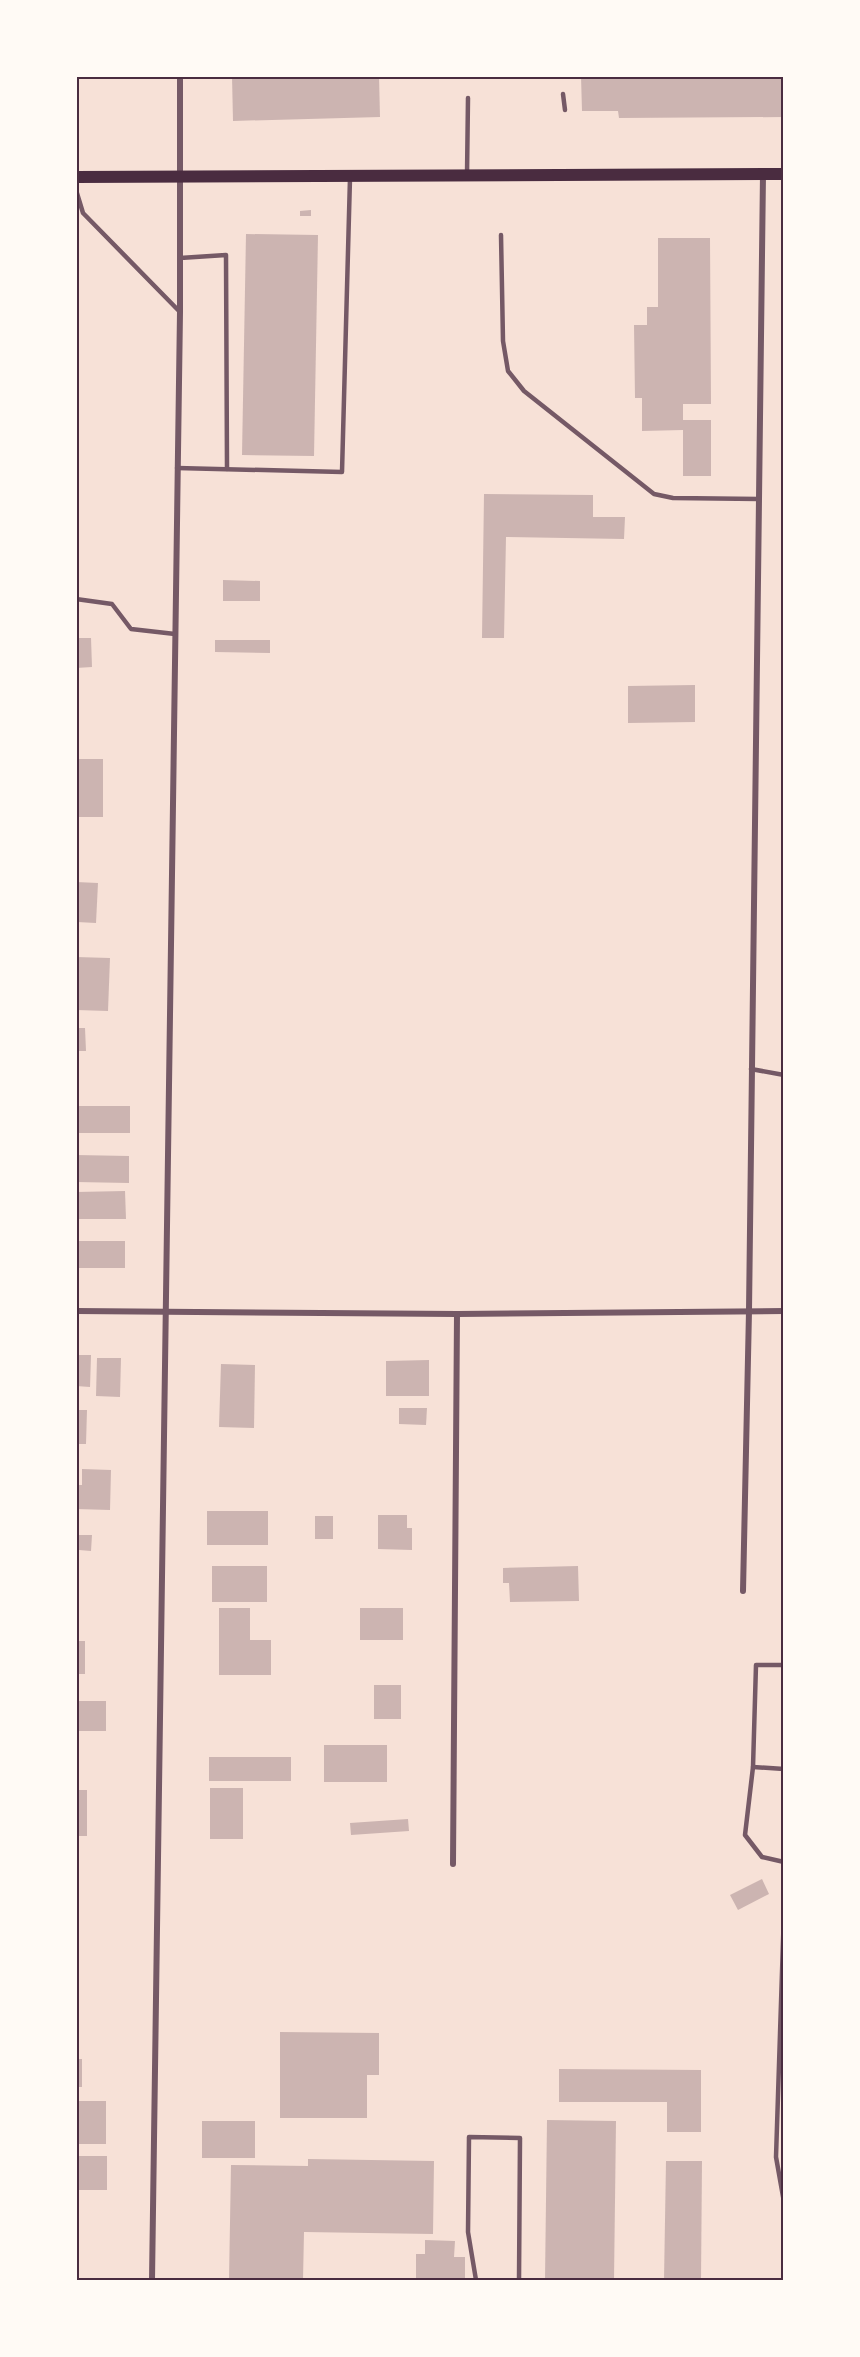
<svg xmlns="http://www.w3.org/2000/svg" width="860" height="2357" viewBox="0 0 860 2357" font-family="'PT Serif',serif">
<rect width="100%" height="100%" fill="#f7e1d7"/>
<g fill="#ccb4b1">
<polygon points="232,76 379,76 380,117 233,121"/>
<polygon points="581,76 784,76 784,117 619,118 618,111 582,111"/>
<polygon points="311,210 311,216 300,216 300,211"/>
<polygon points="246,234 318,235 314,456 242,455"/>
<polygon points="658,238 710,238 711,404 683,404 683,420 711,420 711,476 683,476 683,430 642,431 642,398 635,398 634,325 647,325 647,307 658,307"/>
<polygon points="484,494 593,495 593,517 625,517 624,539 506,537 504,638 482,638"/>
<polygon points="223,580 260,581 260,601 223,601"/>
<polygon points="76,638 91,638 92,667 76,668"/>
<polygon points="215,640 270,640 270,653 215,652"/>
<polygon points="695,685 695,722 628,723 628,686"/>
<rect x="76" y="759" width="27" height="58"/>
<polygon points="76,882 98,883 96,923 77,922"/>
<polygon points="76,957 110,958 108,1011 76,1010"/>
<polygon points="76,1028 85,1028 86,1051 76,1051"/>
<rect x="76" y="1106" width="54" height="27"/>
<polygon points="76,1155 129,1156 129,1183 76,1182"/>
<polygon points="125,1191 126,1219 76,1219 76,1192"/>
<rect x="76" y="1241" width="49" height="27"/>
<polygon points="76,1355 91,1355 90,1387 76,1386"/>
<polygon points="97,1358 121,1358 120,1397 96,1396"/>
<polygon points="429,1360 429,1396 386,1396 386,1361"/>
<polygon points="221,1364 255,1365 254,1428 219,1427"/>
<polygon points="399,1408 427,1408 426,1425 399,1424"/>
<polygon points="76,1410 87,1410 86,1444 76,1444"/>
<polygon points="82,1469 111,1470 110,1510 76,1509 76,1485 82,1485"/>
<rect x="207" y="1511" width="61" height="34"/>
<polygon points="378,1515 407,1515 407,1528 412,1528 412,1550 378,1549"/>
<rect x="315" y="1516" width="18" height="23"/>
<polygon points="76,1535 92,1535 91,1551 79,1550 78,1573 76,1573"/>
<rect x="212" y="1566" width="55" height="36"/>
<polygon points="578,1566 579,1601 510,1602 509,1583 503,1583 503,1568"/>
<polygon points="219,1608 250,1608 250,1640 271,1640 271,1675 219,1675"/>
<rect x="360" y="1608" width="43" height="32"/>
<rect x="76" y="1641" width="9" height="33"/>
<rect x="374" y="1685" width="27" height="34"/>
<rect x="79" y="1701" width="27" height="30"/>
<rect x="324" y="1745" width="63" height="37"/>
<rect x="209" y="1757" width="82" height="24"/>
<rect x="210" y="1788" width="33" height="51"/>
<rect x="76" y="1790" width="11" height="46"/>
<polygon points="408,1819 409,1831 351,1835 350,1823"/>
<polygon points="762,1879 769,1894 738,1910 730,1895"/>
<polygon points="280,2032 379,2033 379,2075 367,2075 367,2118 280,2118"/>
<rect x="76" y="2059" width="6" height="28"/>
<polygon points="559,2069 701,2070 701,2132 667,2132 667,2102 559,2102"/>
<rect x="76" y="2101" width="30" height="43"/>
<polygon points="547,2120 616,2121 614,2280 545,2280"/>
<rect x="202" y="2121" width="53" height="37"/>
<rect x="76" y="2156" width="31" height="34"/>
<polygon points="308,2159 434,2161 433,2234 304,2232 303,2280 229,2280 231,2165 308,2166"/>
<polygon points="666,2161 702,2161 701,2280 664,2280"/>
<polygon points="425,2240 455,2241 454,2257 465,2257 465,2280 416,2280 416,2254 425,2254"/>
</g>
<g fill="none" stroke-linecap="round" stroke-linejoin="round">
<g stroke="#755966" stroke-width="4.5">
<polyline points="563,94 565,110"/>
<polyline points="467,175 468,98"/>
<polyline points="76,190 83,213 180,312"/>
<polyline points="501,235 503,341 508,371 524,391 654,494 673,498 759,499"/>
<polyline points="180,258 226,255 227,469"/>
<polyline points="177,468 342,472 350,178"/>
<polyline points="76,599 112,604 131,629 175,634"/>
<polyline points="751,1069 784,1075"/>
<polyline points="784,1665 756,1665 753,1767 745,1835 762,1857 784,1862"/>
<polyline points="753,1767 784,1769"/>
<polyline points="784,1911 776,2157 784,2202"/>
<polyline points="476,2280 468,2232 469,2137 520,2138 519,2280"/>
</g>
<g stroke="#755966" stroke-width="6">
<polyline points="76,1311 457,1314 784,1311"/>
<polyline points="743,1591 749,1311 763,174"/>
<polyline points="453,1864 457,1314"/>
<polyline points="152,2280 180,312 180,76"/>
</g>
<polyline stroke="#4a2c40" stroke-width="12" points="76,177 784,174"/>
</g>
<rect width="860" height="2357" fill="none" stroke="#fffaf5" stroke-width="156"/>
<rect x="78" y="78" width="704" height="2201" fill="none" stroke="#4a2c40" stroke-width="2"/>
</svg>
